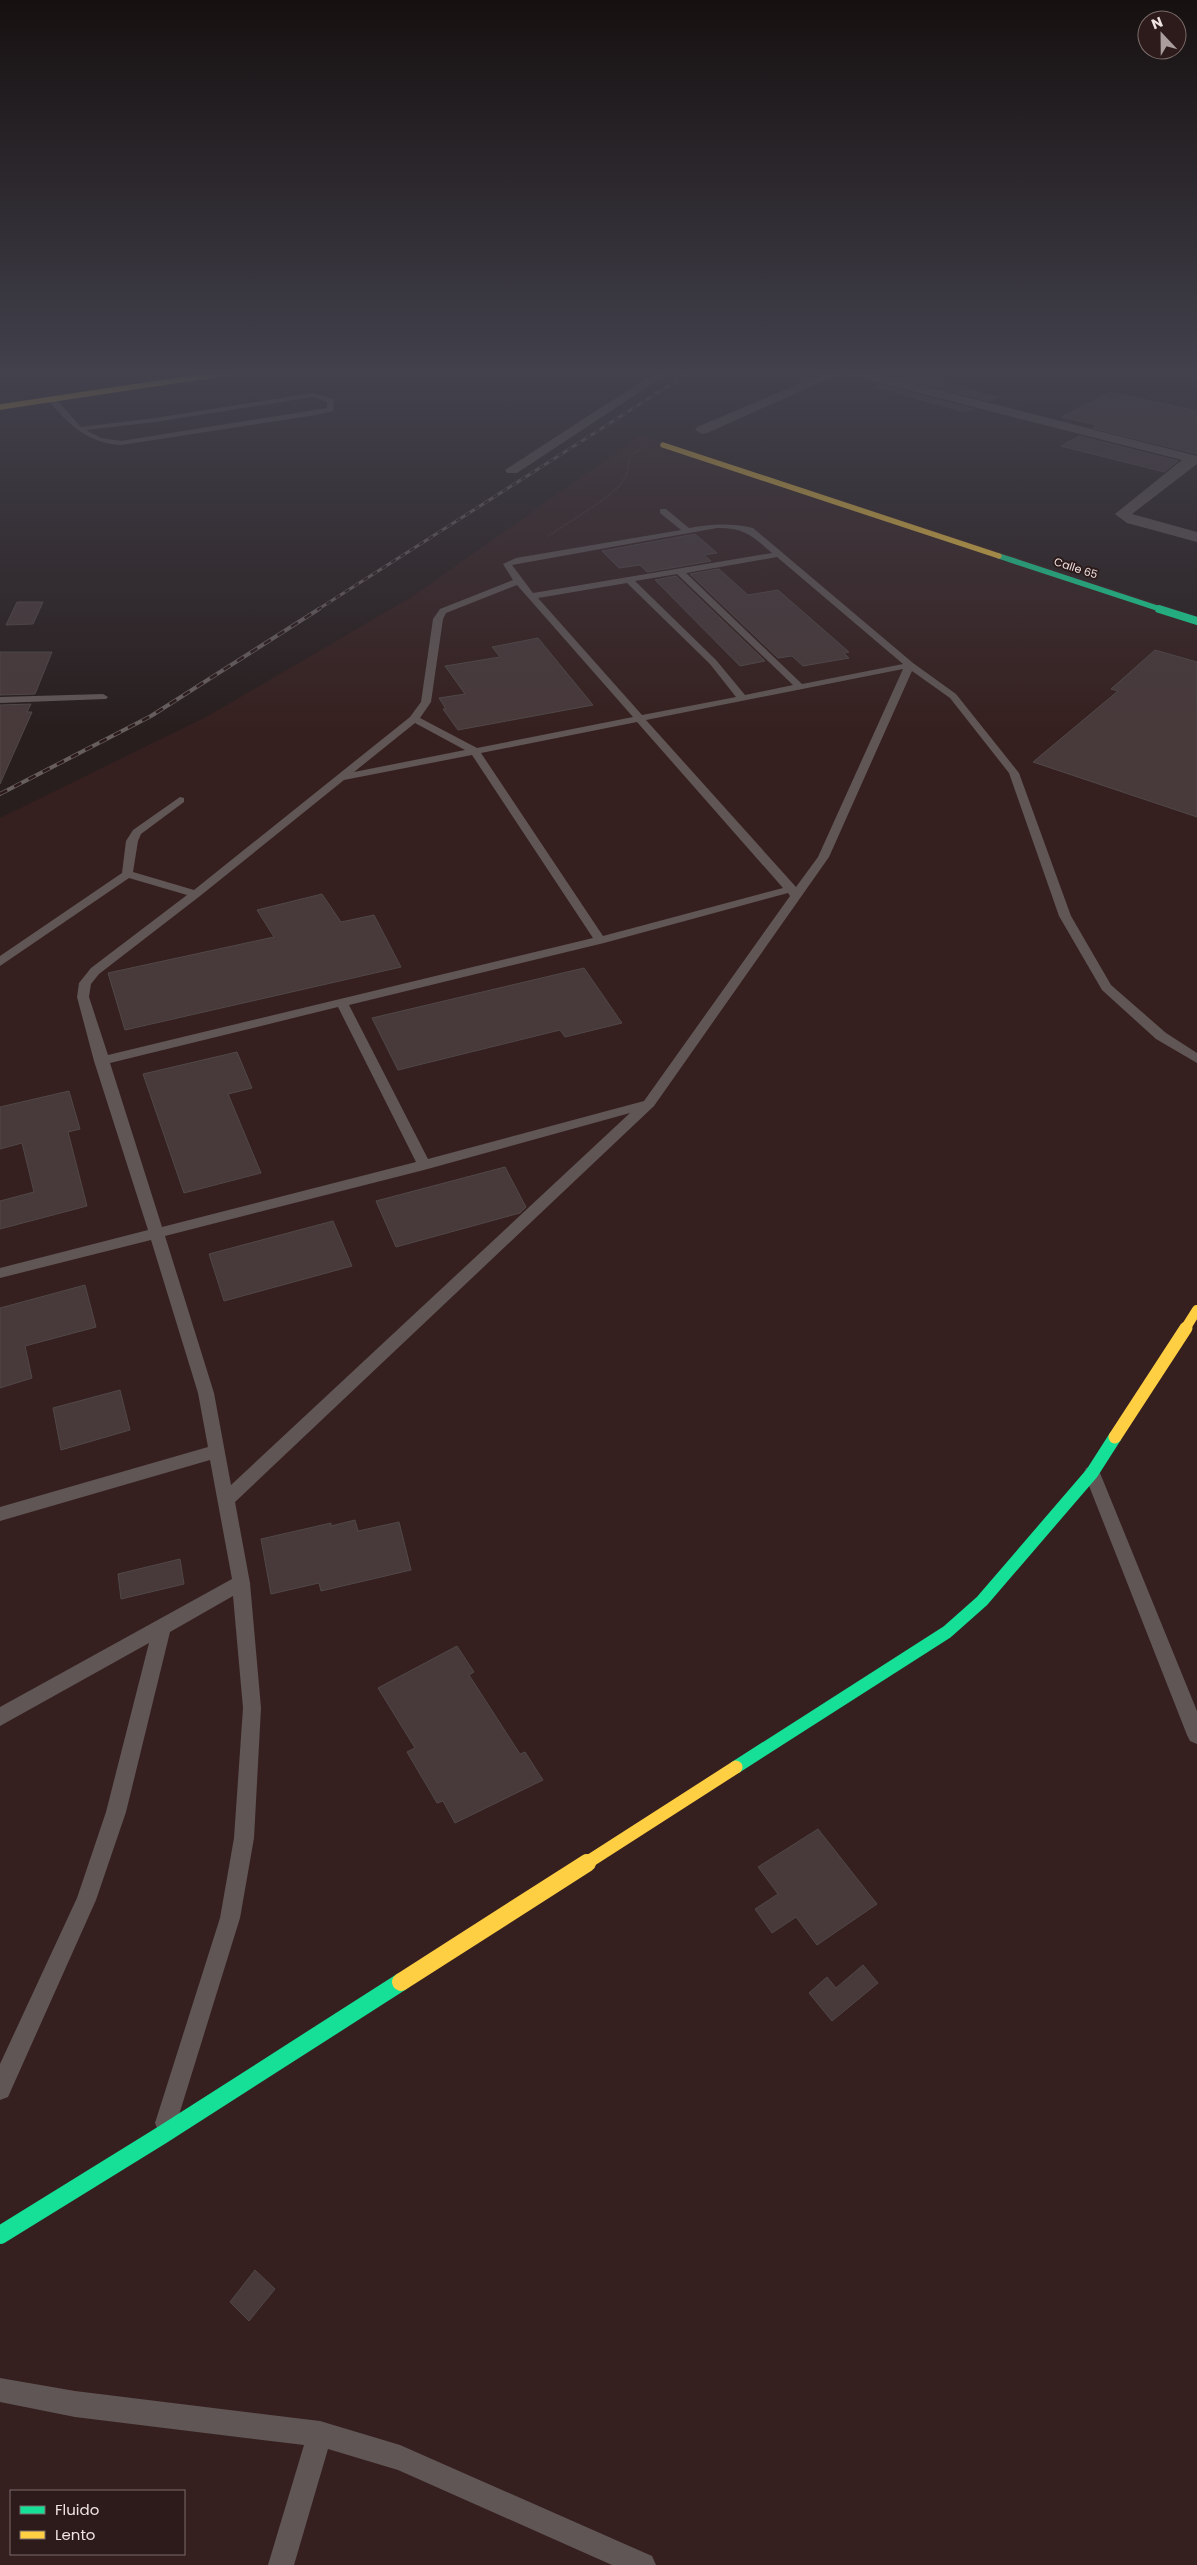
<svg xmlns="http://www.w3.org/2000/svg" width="1197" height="2565" viewBox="0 0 1197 2565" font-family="Poppins,sans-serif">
<rect width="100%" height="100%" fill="#281e1e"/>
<path fill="#36201f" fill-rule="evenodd" d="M 641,435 L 1197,616 L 1197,2565 L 0,2565 L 0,818 L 206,717 L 413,596 ZM 11,2491 L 184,2491 L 184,2554 L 11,2554 Z"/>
<g fill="#48393a" stroke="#504848">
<polygon points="909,373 997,397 989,401 898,378"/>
<polygon points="881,385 973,409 965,412 875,387"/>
<polygon points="1110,392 1197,411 1197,454 1093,428 1097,425 1061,417"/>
<polygon points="1079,436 1178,461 1164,472 1061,446"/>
<polygon points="695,534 717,553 704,555 711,561 647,572 640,565 619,568 602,551"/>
<polygon points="719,569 748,595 778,590 849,652 844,653 849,658 803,666 792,656 778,658 690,574"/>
<polygon points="676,576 765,661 740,666 655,580"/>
<polygon points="17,602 43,602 33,624 6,625"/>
<polygon points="538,638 593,705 458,730 443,709 446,709 439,698 465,694 445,666 500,657 492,647"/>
<polygon points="1155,650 1197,662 1197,817 1033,762 1118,691 1111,689"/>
<polygon points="0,652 52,652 35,694 0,695"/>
<polygon points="31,704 27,712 32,712 0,784 0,705"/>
<polygon points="322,894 341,922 374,915 401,967 125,1030 108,973 274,937 257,910"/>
<polygon points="584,968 622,1023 565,1037 560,1030 398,1070 372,1018"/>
<polygon points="237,1052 252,1088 228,1094 261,1173 184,1193 143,1074"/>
<polygon points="69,1091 80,1129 68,1132 87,1206 0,1229 0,1201 34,1192 22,1143 0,1149 0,1107"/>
<polygon points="505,1167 526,1207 520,1213 396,1247 376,1201"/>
<polygon points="333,1221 352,1266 224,1301 209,1254"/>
<polygon points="85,1285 96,1327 25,1346 32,1378 0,1388 0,1308"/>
<polygon points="120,1390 130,1430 61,1450 53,1408"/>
<polygon points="355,1520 358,1531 399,1522 411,1570 321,1591 319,1583 271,1594 261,1539 331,1523 331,1526"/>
<polygon points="180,1559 184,1584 121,1599 118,1574"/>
<polygon points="457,1646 474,1672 469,1675 520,1754 525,1752 543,1780 455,1823 443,1801 437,1803 407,1752 415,1748 378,1688"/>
<polygon points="818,1829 877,1904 817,1945 796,1917 772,1933 755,1909 778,1894 758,1867"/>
<polygon points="863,1965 878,1983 832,2021 809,1993 827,1977 836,1988"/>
<polygon points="255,2270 275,2289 249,2321 230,2302"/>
</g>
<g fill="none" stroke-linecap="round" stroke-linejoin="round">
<path stroke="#605857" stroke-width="2" stroke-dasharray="0.5 2" stroke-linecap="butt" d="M 548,536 C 564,525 614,496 623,481 C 633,467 621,458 644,447"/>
<g fill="#605655" fill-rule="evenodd">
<path d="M 313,393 L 334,399 L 333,411 L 316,415 L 121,445 C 87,443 68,424 47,399 L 54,397 L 81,427 L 155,418 ZM 313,397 L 327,402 L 327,408 L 121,441 L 101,438 L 86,430 L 155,422 Z"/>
<path d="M 660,509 L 666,509 L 689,528 C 712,524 730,523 753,528 L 913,663 L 956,694 L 1019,773 L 1071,916 L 1111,985 L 1166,1033 L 1197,1053 L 1197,1063 L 1156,1039 L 1102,990 L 1059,916 L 1009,773 L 950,698 L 912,671 L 829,857 L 654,1106 L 235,1502 L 250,1583 L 261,1708 L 254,1838 L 240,1918 L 174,2131 L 166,2134 L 158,2131 L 155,2123 L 220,1918 L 234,1838 L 243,1708 L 233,1596 L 170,1632 L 126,1812 L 96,1900 L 8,2097 L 0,2100 L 0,2064 L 77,1898 L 106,1812 L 149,1643 L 0,1726 L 0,1707 L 232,1579 L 210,1460 L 0,1521 L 0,1507 L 208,1447 L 198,1393 L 151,1240 L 0,1278 L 0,1268 L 148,1230 L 94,1061 L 77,997 L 79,983 L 91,968 L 187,895 L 129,878 L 0,966 L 0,956 L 122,873 L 126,841 L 133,830 L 180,797 L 184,798 L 184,802 L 141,834 L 138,841 L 133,872 L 194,890 L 410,717 L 421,702 L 433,619 L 440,609 L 513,580 L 503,564 L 516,558 L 681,530 L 660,513 ZM 717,528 C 745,528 751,535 772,553 L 533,593 L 512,565 ZM 777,557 L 903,664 L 802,684 L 686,573 ZM 677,574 L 793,685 L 745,695 L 716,660 L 635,581 ZM 627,583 L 710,664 L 736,697 L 642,715 L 538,598 ZM 517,585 L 633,717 L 477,748 L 420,718 L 431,702 L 443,619 L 446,613 ZM 903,669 L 818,857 L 796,887 L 646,720 ZM 637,722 L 783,888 L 603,936 L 481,753 ZM 415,723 L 465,750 L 354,772 ZM 472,755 L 593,938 L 108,1055 L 89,997 L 91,984 L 99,974 L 200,896 L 344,780 ZM 788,893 L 790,896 L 644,1101 L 428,1159 L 349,1005 L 604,943 ZM 338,1007 L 416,1162 L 162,1227 L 110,1063 ZM 630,1113 L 231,1485 L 214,1393 L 165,1236 L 424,1170 Z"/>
<polygon points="103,694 108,697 106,699 0,703 0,697"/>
<polygon points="1092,1466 1098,1468 1100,1473 1197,1711 1197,1744 1190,1741 1187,1735 1084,1473 1086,1468"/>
<polygon points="0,2378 75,2391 320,2421 400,2445 652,2556 656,2565 612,2565 398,2470 328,2449 294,2565 268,2565 304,2445 75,2417 0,2402"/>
</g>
<g fill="#605655" fill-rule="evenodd">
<polygon points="656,372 670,372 517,473 507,473 505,470"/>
<polygon points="827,372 844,372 707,433 702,434 695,430 697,427"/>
<polygon points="847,372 868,372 1197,456 1197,464 1132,514 1197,532 1197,542 1127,523 1115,514 1182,460 849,375"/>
</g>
<polyline stroke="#16e098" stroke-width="5.5" points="999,556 1163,610"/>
<polyline stroke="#16e098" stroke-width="8" points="1159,609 1197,621"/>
<polyline stroke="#16e098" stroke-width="13" points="736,1767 947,1632 982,1601 1092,1473 1115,1437"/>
<polyline stroke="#16e098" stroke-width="18" points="0,2235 162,2135 401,1982"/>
<g stroke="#ffcf43" stroke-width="5.5">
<polyline points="0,407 232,372"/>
<polyline points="663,445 999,556"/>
</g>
<polyline stroke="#ffcf43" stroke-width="10" points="1185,1329 1197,1310"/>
<g stroke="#ffcf43" stroke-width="13">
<polyline points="1115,1437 1186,1328"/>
<polyline points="585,1864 736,1767"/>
</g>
<polyline stroke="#ffcf43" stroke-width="18" points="401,1982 587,1863"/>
<defs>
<polyline id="rail-far1" points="317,610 690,372"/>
<polyline id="rail" points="0,794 151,716 319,609"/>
</defs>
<use href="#rail-far1" stroke="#675e5e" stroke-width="3"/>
<use href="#rail" stroke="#675e5e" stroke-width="4"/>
<use href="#rail-far1" stroke="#2c1b1a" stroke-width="2" stroke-dasharray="5.5" stroke-linecap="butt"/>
<use href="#rail" stroke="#2c1b1a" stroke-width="2.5" stroke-dasharray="8" stroke-linecap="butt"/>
</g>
<linearGradient id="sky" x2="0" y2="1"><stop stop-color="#161010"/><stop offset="0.51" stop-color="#42414c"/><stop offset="1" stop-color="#42414c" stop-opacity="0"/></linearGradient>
<rect width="1197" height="731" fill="url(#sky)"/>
<g text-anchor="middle" stroke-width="4" stroke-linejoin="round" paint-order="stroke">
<g font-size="11" fill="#efe3e2" stroke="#2c1b1a">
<text transform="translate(1076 568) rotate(18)" y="4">Calle 65</text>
</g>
</g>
<rect x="10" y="2490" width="175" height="65" fill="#2c1b1a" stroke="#7a6b6a"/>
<rect x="20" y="2506" width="25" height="8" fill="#16e098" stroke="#7a6b6a"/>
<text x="55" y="2515" font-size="15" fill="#efe3e2">Fluido</text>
<rect x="20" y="2531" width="25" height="8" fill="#ffcf43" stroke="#7a6b6a"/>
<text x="55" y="2540" font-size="15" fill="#efe3e2">Lento</text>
<g transform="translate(1162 35) rotate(338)"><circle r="24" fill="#2c1b1a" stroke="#7a6b6a"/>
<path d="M0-4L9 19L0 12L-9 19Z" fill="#a99e9d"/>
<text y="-8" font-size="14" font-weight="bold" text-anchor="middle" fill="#efe3e2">N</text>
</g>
</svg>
